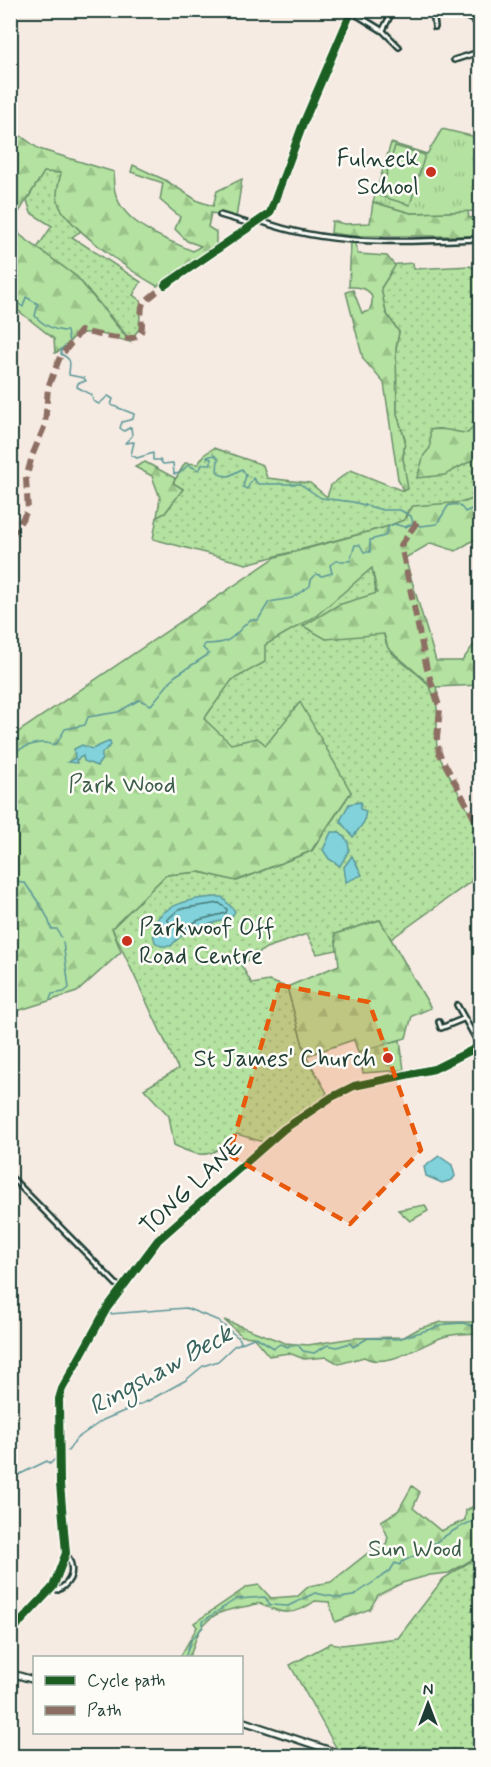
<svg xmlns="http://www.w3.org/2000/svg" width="491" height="1767" viewBox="0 0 491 1767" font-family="Mynerve,sans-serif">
<defs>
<pattern id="grass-dots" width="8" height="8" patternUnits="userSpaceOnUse" patternTransform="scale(1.5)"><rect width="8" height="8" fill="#b4e2a0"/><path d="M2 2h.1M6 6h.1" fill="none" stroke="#9ac38a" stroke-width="1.8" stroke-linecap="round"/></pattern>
<pattern id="forest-firs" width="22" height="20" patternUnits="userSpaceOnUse" patternTransform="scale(1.5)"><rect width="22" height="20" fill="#b4e2a0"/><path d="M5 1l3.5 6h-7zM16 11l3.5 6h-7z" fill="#9ac38a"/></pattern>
<pattern id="cemetery-stones" width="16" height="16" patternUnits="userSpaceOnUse" patternTransform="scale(1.5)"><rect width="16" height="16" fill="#b4e2a0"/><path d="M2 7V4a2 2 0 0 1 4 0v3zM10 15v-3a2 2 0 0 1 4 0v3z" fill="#9ac38a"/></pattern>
<pattern id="park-tufts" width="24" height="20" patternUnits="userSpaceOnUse" patternTransform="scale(1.5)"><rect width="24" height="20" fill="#b4e2a0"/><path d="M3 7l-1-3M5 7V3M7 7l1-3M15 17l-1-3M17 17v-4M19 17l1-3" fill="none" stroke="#9ac38a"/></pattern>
</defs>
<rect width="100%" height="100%" fill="#f6ebe2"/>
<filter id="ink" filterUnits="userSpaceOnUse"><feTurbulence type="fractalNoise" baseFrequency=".0167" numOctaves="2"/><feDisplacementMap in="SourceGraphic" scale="12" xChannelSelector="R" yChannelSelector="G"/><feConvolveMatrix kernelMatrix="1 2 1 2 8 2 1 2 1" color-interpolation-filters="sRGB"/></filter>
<g filter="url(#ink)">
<g fill="url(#grass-dots)" stroke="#6a906a" stroke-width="1.5">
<path d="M 44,171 L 61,173 C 54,204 61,209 81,231 L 72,237 L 141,282 L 133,295 L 141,301 L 139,329 L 133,337 L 128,337 L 77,277 L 37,248 L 52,226 L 31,213 L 27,200 Z"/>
<polygon points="413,263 414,269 470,266 480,272 480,496 465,502 408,510 404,520 386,527 246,564 153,539 157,517 165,513 183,489 173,483 185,463 198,464 205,454 214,448 263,465 267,478 310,483 327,497 331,485 351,470 403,491 407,489 403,458 405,440 397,414 396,348 399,332 386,313 381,288 388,276 388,265"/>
<path d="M 372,567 C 375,583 381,639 389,649 C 402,667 425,673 434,695 C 442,715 433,734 438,754 L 480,833 L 480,875 L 391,939 L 379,920 L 335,934 L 337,950 L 317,954 L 307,934 L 266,948 L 241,965 L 252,984 L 269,981 L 287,987 L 306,1056 L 327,1093 L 321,1101 L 263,1142 L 237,1134 C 211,1156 206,1161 174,1145 L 169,1116 L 144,1089 L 178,1069 L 112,928 L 166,875 L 199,872 L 237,881 L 312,851 L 351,792 L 265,745 L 257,738 L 230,745 L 204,719 L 230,681 L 264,662 L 263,644 L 312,618 Z"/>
<polygon points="480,1555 480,1756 358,1756 337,1749 290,1665 331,1643 342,1645 398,1638 443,1579"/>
</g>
<g fill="url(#forest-firs)" stroke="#6a906a" stroke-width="1.5">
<path d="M 10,128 L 39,149 L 114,172 C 108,219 158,236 193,251 L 201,246 L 187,241 L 175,229 L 180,217 L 160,200 L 163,183 L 131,172 L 133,165 L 165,180 L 198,201 L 213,206 L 217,191 L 242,179 L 236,218 L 211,213 L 208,227 L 216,232 L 216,246 L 157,286 C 132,272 76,233 61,209 C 54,198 58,185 61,173 L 44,172 L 14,220 L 20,235 L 77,277 L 130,342 C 114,338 87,326 73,338 C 67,344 64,350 55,353 L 54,339 L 11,305 Z"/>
<polygon points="373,202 411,213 468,211 469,218 479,217 480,236 353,236 331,233 332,221 345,224 370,223"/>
<path d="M 351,241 L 354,241 L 358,254 L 387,256 L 395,266 L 381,288 L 386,313 L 399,332 L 396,348 L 397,414 L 405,440 L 403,458 L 408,489 L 403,491 L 398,479 L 384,383 L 363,359 L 346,292 L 353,290 L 362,313 L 369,311 C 378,293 366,286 349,287 Z"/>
<path d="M 478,421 L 480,421 L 480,456 L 445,475 L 417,478 L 424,455 L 430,448 L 430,430 C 443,426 454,433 468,433 Z"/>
<polygon points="145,462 175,478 173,483 183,489 165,513 157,517 160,498 152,476 135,467"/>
<polygon points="480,496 480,536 456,551 431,543 405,558 436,661 462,661 480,636 480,685 436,687 438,694 433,694 427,682 388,648 384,634 326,639 303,626 338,605 377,593 372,568 316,616 265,645 265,662 232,680 204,719 231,744 257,738 266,745 300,702 351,792 311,851 236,881 200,872 166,875 112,928 121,952 77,992 11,1013 11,737 276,557 386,527 404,520 413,506 465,502"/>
<polygon points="380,920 431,1008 412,1016 406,1038 358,1052 354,1040 350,1041 306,1056 287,987 339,965 335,934"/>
<polygon points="425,1205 428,1211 410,1221 398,1210"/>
<path d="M 224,1320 L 285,1343 L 308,1345 L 354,1338 L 404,1337 L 420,1328 L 442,1322 L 480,1322 L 480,1333 C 469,1334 454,1333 443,1337 C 422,1344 387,1370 364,1357 L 339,1364 L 327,1357 L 304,1359 L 289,1353 L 269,1356 L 253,1337 L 242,1336 Z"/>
<path d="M 412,1486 L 420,1492 L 413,1508 L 441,1531 L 465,1520 L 466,1510 L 480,1503 L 480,1555 L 449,1573 L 430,1575 L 402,1583 L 378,1595 L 370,1609 L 335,1622 L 329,1602 L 315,1601 C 295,1616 281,1615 260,1603 C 233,1611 210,1607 197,1636 C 193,1644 194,1651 188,1657 L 180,1657 L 197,1627 L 194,1623 L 247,1587 L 259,1585 L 271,1598 L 298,1596 L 309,1586 L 331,1582 L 368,1553 L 386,1545 L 388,1537 L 381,1521 L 398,1511 Z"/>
<polygon points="360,1746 398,1754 423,1751 428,1753 427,1756 366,1756 356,1752"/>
</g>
<polygon fill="url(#cemetery-stones)" stroke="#6a906a" stroke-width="1.5" points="400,1040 404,1070 363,1073 358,1052"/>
<polygon fill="url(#park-tufts)" stroke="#6a906a" stroke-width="1.5" points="442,129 480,138 480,211 411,213 373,202 391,143 427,154"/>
<polygon fill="#b4e2a0" stroke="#6a906a" stroke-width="1.5" points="395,146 425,155 410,205 380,196"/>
<g fill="#81d2db" stroke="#5a9698" stroke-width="1.5">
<polygon points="110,741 111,745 102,753 102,759 97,766 84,761 83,756 76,760 77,763 68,762 75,758 74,749 82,745 92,749"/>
<polygon points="361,802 360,809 366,811 364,822 353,837 340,821 349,804"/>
<polygon points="331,832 339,832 348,841 349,850 340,866 329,859 323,850"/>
<polygon points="352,856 362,875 346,882 344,867"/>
<path d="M 222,897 L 235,911 L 231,918 C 210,925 186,927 171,946 L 161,946 L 155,942 C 143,906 198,896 222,897 Z"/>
<polygon points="439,1156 452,1165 455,1176 452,1180 442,1183 426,1176 424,1167"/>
</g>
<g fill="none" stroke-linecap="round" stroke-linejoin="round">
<polygon stroke="#467977" stroke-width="1.5" points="219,903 227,909 226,913 199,920 180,930 167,920 179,909"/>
<g stroke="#5a9698" stroke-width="1.5">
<polyline points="10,276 10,284"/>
<polyline points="10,288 13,291 10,297"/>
<path d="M 10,298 L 23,307 L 26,297 L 38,304 L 35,316 C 43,325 55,331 67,331 L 69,343 L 61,349 L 61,354 C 74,361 69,363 69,375 L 84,378 L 86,381 L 78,383 L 77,387 L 92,395 L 93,401 L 99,404 L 108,396 L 113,399 L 111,405 L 134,414 L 133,419 L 122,422 L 120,428 L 124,431 L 131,427 L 132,436 L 125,443 L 134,442 L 131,455 L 137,458 L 153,453 L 153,460 L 160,460 L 163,464 L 173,463 L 174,474 L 180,473 L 188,465 L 199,470 L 203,464 L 211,464 L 211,459 L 207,457 L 214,455 L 218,458 L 217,471 L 221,475 L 229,476 L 242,469 L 246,475 L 243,487 L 247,489 L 253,478 L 258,484 L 300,484 L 321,498 L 353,502 L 383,510 L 400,510 L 411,516 L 413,523"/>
<path d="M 414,524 L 421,526 L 437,524 L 448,506 C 456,503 460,504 465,512 L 480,505"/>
<path d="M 10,754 C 21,748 41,738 52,745 L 57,743 L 65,729 L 85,725 L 88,717 L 118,712 L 139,700 L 151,705 L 175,676 L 209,654 L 203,648 L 205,644 C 233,644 231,637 250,620 L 258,620 L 269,602 L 292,598 L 310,586 L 311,580 L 316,574 L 322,576 L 332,573 L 330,565 L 336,561 L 350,561 L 355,545 L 360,545 L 364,552 L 370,552 L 370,540 L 385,536 L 389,526 L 394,524 L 405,527 L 412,524"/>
<path d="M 10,875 L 21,883 L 25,883 C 34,897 49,914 51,929 L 57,929 L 61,937"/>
<polyline points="50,999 52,994 64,992 69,988 63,942"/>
<polyline points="109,1314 186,1308 217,1320 240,1339 241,1344"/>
<polyline points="68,1451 76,1439 103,1420 148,1401 186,1380 203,1366 218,1361 234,1346 256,1337 274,1348 280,1344 288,1347 298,1345 303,1351 314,1353 328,1345 337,1347 350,1343 353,1347 368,1338 398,1339 447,1324 463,1323 472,1326 480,1322"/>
<polyline points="10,1479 47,1461 50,1464 55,1459"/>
<path d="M 185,1658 L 191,1640 L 203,1627 L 203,1621 L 236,1599 L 265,1597 L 270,1605 L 288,1606 L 315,1593 L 339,1598 L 353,1596 L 390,1571 L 395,1563 L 400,1565 L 401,1562 C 428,1552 450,1527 480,1519"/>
</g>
<defs>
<g id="minor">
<polyline points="433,10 435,27"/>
<polyline points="480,10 480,11"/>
<polyline points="352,12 383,31 399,47"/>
<polyline points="467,17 480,23"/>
<polyline points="383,30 393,10"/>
<polyline points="454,60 476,53 480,41"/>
<polyline points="220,215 254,225"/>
<path d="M 260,221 C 330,247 407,242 480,239"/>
<polyline points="165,285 270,213 303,124 352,10"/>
<polyline points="457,1005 480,1046"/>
<polyline points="439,1022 441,1028 463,1019"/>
<polyline points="10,1176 121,1289"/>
<path d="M 53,1587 L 58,1590 C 74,1581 75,1568 66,1553"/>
</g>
<polyline id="tertiary" points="10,1633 53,1587 66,1553 60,1484 59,1399 62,1389 107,1308 158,1240 284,1129 332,1097 354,1086 434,1069 480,1046"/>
<g id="secondary">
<polyline points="10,1673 34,1680"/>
<polyline points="242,1721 347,1756"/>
</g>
</defs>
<use href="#minor" stroke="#1f3d34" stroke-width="8"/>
<use href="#tertiary" stroke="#1f3d34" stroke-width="8"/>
<use href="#secondary" stroke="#1f3d34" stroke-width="9"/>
<use href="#minor" stroke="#fdfcf7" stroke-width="3"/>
<use href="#tertiary" stroke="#fdfcf7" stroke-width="4"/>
<use href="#secondary" stroke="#fdfcf7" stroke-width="4.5"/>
<g stroke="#8d6e63" stroke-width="6" stroke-dasharray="12 6" stroke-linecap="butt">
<polyline points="417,522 401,545 427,669 440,709 437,738 439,753 480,829"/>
<path d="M 10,538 L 28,510 L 26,479 L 32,456 L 45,425 L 48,387 L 60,357 L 81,331 C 94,333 136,346 141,332 C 144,323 139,313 143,303 L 165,285"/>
</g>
<defs>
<g id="cycleway">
<polyline points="165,285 270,213 303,124 352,10"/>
<polyline points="10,1633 53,1587 66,1553 60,1484 59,1399 62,1389 107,1308 158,1240 284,1129 332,1097 354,1086 434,1069 480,1046"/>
</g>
</defs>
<use href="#cycleway" stroke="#fdfcf7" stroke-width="11"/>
<use href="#cycleway" stroke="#1b5e20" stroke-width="8"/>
</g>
</g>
<path fill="#e8590c" fill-opacity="0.2" stroke="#e8590c" stroke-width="4.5" stroke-dasharray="12 8" stroke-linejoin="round" d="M 279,985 L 369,1002 L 421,1150 L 350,1224 L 229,1155 Z"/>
<g fill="#c8321e" stroke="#fdfcf7" stroke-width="2">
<circle cx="431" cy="172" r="6"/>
<circle cx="127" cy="941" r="6"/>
<circle cx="388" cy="1058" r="6"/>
</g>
<g text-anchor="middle" stroke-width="5" stroke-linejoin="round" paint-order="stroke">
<g font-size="24" fill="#1f3d34" stroke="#fdfcf7" text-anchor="end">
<text x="419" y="166">Fulneck<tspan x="419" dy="28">School</tspan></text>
<text x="139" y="935" text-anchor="start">Parkwoof Off<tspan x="139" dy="28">Road Centre</tspan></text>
<text x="376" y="1066">St James' Church</text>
</g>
<g font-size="24" fill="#3d5e4a" stroke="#fdfcf7">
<text x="122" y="792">Park Wood</text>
<text x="415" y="1556">Sun Wood</text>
</g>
<g font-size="24" fill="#1f3d34" stroke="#fdfcf7">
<text transform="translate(191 1186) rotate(-43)" y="8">TONG LANE</text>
</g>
<g font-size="26" font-style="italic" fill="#38625e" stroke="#fdfcf7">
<text transform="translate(160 1369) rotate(-29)" y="9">Ringshaw Beck</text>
</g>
</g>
<rect width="491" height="1767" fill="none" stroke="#fdfcf7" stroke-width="36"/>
<rect x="18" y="18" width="455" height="1731" fill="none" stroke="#1f3d34" stroke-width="2" filter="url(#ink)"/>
<rect x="33" y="1656" width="210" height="78" fill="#fdfcf7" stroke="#a4b0a9" stroke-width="1.5"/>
<rect x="45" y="1676" width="30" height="9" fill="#1b5e20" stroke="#a4b0a9" stroke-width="1.5"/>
<text x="87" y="1686" font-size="18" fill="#1f3d34">Cycle path</text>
<rect x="45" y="1706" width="30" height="9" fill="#8d6e63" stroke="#a4b0a9" stroke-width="1.5"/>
<text x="87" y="1716" font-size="18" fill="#1f3d34">Path</text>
<g transform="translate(428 1704)" stroke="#fdfcf7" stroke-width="4.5" paint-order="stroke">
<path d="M0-4.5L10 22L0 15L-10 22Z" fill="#1f3d34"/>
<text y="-9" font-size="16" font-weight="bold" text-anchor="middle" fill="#1f3d34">N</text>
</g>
</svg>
